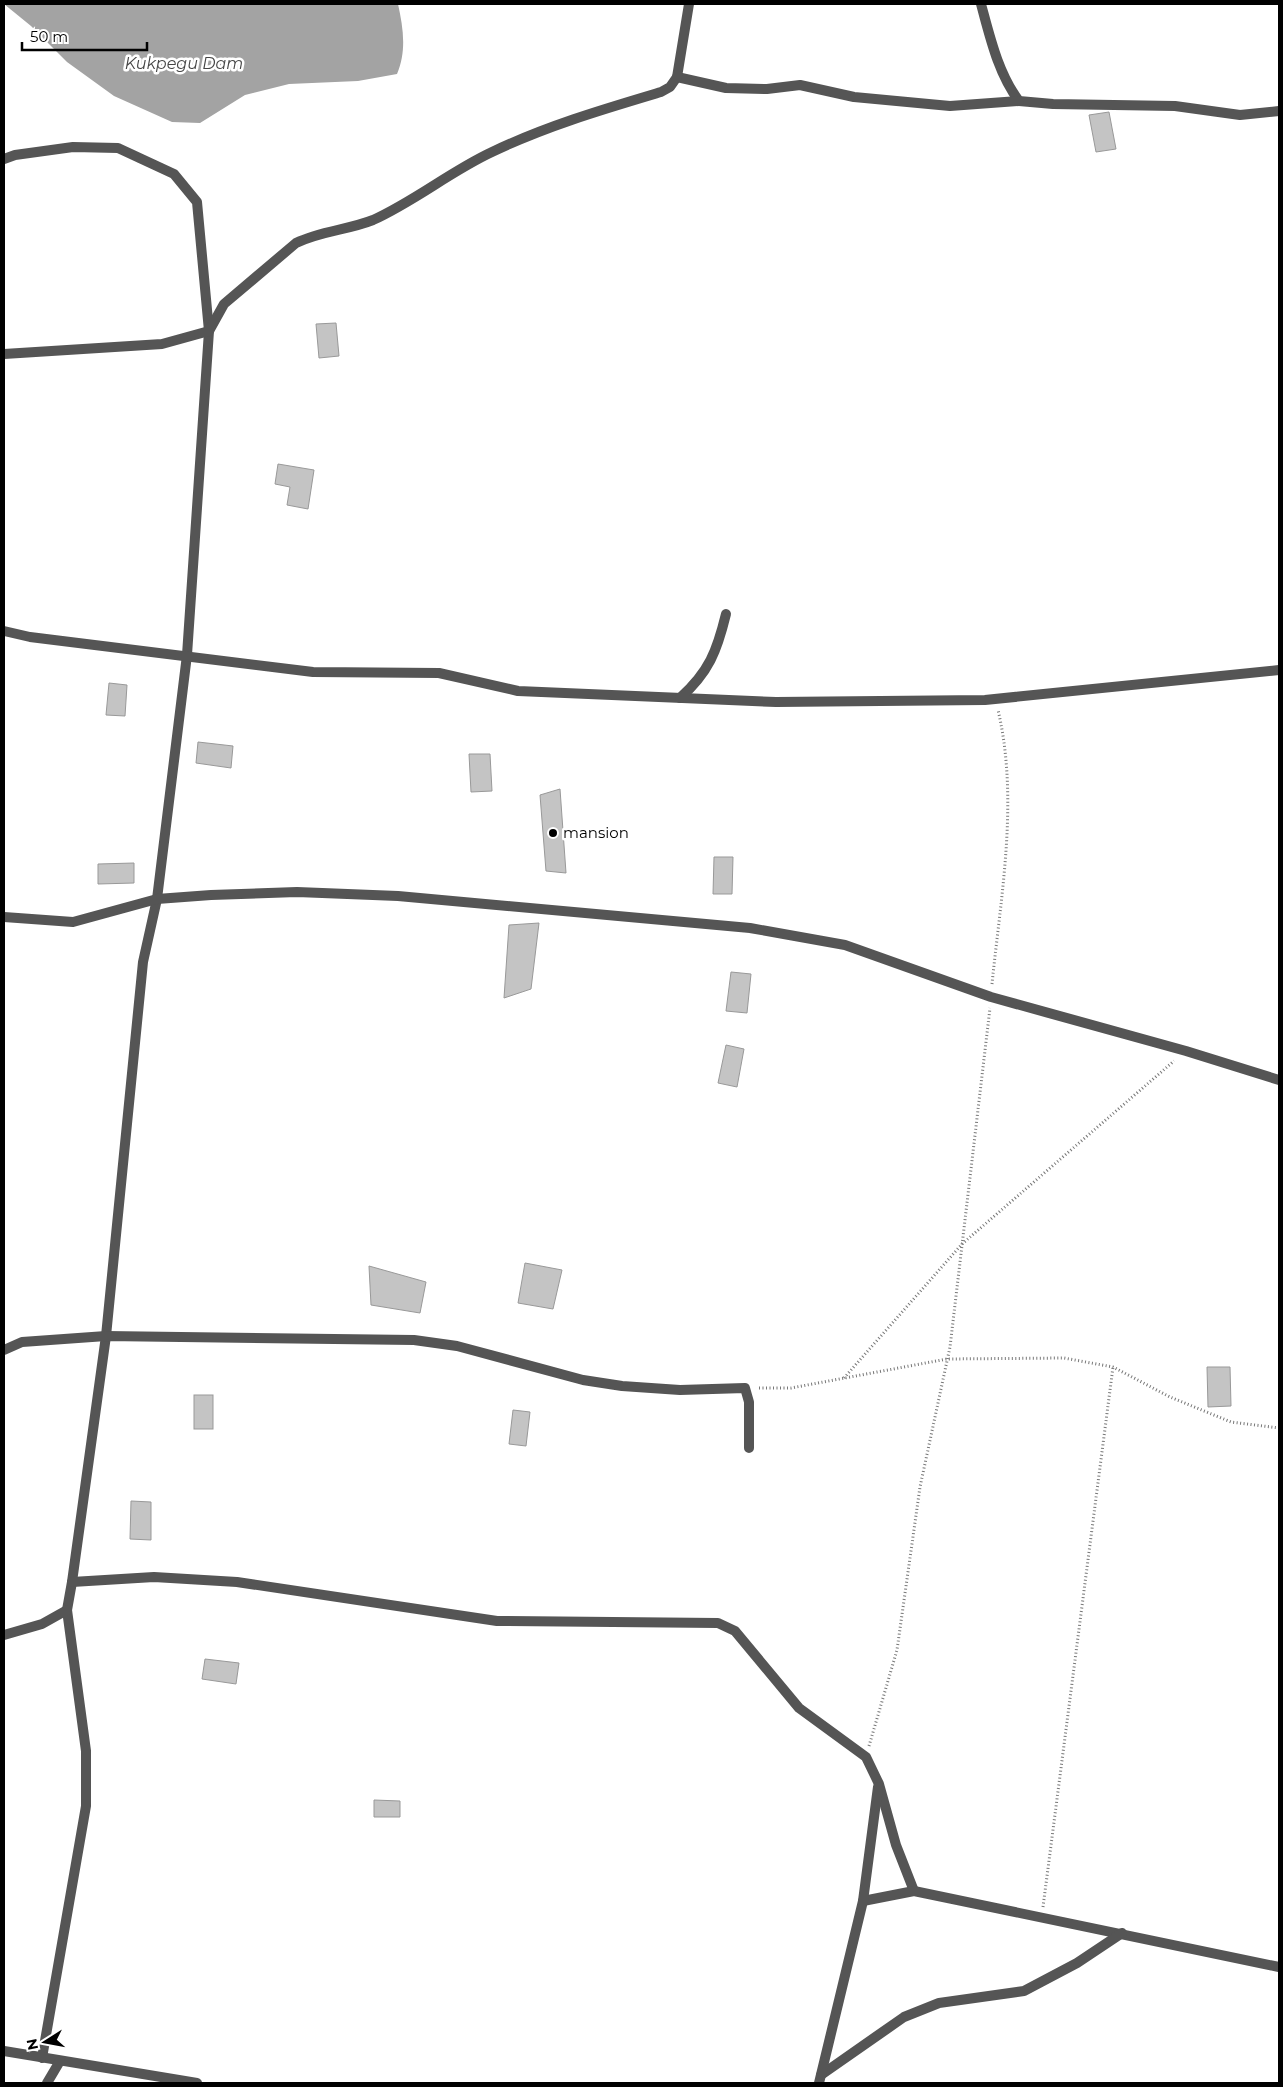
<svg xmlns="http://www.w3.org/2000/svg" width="1283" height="2087" viewBox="0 0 1283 2087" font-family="Montserrat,sans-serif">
<rect width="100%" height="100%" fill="#fff"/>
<path fill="#a3a3a3" d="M 4,4 L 398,4 C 403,27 407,50 397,74 L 358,81 L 289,84 L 245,95 L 200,123 L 172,122 L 114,96 L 67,62 L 31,26 Z"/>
<g fill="#c4c4c4" stroke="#999">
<polygon points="1109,112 1116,149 1096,152 1089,115"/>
<polygon points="336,323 339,356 319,358 316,324"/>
<polygon points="278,464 314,470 308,509 287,505 290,487 275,484"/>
<polygon points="109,683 127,685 125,716 106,715"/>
<polygon points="198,742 233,746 231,768 196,763"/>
<polygon points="469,754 490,754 492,791 471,792"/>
<polygon points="560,789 566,873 546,871 540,795"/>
<polygon points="714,857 733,857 732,894 713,894"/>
<polygon points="134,863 134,883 98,884 98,864"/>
<polygon points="539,923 531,989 504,998 509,925"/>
<polygon points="731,972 751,974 747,1013 726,1011"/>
<polygon points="726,1045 744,1049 737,1087 718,1083"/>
<polygon points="525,1263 562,1270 553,1309 518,1303"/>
<polygon points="369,1266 426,1282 420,1313 371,1305"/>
<polygon points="1207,1367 1230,1367 1231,1406 1208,1407"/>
<rect x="194" y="1395" width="19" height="34"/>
<polygon points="513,1410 530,1412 526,1446 509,1444"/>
<polygon points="131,1501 151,1502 151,1540 130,1539"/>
<polygon points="205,1659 239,1663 236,1684 202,1679"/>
<polygon points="374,1800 400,1801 400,1817 374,1817"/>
</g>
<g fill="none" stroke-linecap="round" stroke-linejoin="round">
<g stroke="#777" stroke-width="3" stroke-dasharray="1 2.5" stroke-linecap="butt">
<path d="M 992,984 C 1001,895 1019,799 998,710"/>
<polyline points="844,1378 962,1244 1174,1061"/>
<polyline points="759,1388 791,1388 947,1359 1064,1358 1113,1367 1170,1397 1231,1422 1279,1428"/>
<polyline points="869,1746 897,1650 920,1487 950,1347 990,1008"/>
<polyline points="1043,1907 1113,1367"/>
</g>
<g stroke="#555" stroke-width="10">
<path d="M 981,4 C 990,37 998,73 1019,101 L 1053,104 L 1175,106 L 1240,115 L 1279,111"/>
<polyline points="677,77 726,88 767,89 800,85 854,97 950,106 1019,101"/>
<polyline points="4,159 15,155 73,147 118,148 174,174 197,202 209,331 187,655 157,899 143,962 106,1336 72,1582 67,1610 86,1751 86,1806 42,2058"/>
<path d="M 4,354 L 162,344 L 209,331 L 224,304 L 296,243 C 320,231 348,230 373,220 C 415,201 451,171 492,152 C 546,126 604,109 661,92 L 670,87 L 677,77 L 689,4"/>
<polyline points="4,631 30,637 313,672 439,673 518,691 776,702 985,700 1279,670"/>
<path d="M 680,698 C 709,672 717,651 726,614"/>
<polyline points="4,917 73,922 157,899 211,895 297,892 398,896 750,928 845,945 991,997 1186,1051 1279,1080"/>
<polyline points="4,1350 22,1342 106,1336 414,1340 457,1346 583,1380 622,1386 680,1390 745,1388 749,1402 749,1448"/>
<polyline points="72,1582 154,1577 237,1582 497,1621 718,1623 735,1631 799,1708 866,1757 879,1784 896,1845 914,1891"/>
<polyline points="4,1635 42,1624 67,1610"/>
<polyline points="863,1901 914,1891 1279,1967"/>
<polyline points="4,2051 197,2083"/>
<polyline points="821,2075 904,2017 939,2003 1024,1991 1077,1963 1122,1933"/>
<polyline points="47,2083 60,2061"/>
<polyline points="819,2083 863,1901 878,1787"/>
</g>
</g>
<circle fill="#000" stroke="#fff" stroke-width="2" cx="553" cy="833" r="5"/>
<g text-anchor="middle" stroke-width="5" stroke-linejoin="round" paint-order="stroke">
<g font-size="15" fill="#000" stroke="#fff" text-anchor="start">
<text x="563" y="838">mansion</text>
</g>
<g font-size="16" font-style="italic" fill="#444" stroke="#fff">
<text x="184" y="69">Kukpegu Dam</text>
</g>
</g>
<rect width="1283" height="2087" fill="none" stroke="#000000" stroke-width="10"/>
<g transform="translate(45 2042) rotate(259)" stroke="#ffffff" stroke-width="4" paint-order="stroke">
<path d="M0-4L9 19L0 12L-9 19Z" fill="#000000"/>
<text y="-8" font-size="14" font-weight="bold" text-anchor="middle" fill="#000000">N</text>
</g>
<path d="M22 42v8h125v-8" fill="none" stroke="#000000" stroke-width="2.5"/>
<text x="30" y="42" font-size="15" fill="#000000" stroke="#ffffff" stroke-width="4" paint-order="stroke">50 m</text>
</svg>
